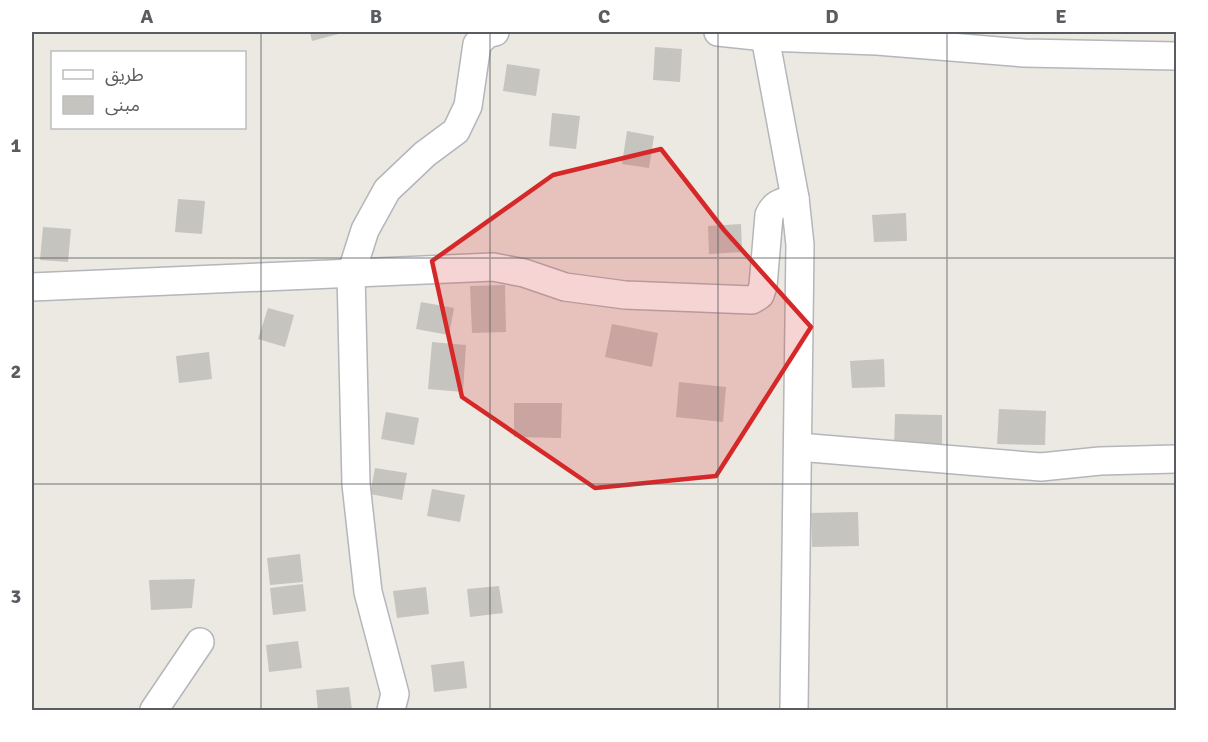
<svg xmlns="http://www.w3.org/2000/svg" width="1208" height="742" viewBox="0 0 1208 742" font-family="Signika,'Noto Sans Arabic',sans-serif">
<rect width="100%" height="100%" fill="#ebe9e1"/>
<g fill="#c6c4be">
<polygon points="310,32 346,32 312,41"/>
<polygon points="655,47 682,49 680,82 653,80"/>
<polygon points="507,64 540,69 536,96 503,91"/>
<polygon points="552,113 580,116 576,149 549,146"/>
<polygon points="627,131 654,136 649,168 622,164"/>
<polygon points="178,199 205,201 202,234 175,232"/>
<polygon points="906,213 907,241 874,242 872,215"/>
<polygon points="741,224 742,252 709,254 708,226"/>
<polygon points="43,227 71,229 68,262 40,260"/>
<polygon points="505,285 506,332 472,333 470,286"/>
<polygon points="421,302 454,308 449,335 416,329"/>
<polygon points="268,308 294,315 285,347 258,339"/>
<polygon points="612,324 658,333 652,367 605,357"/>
<polygon points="432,342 466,345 463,392 428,389"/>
<polygon points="209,352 212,379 179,383 176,356"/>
<polygon points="884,359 885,387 852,388 850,361"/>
<polygon points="679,382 726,387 723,422 676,417"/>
<polygon points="514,403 562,403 561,438 514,437"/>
<polygon points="999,409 1046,411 1045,445 997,444"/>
<polygon points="386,412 419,418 414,445 381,439"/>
<polygon points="895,414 942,415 942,449 894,448"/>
<polygon points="375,468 407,473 402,500 370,494"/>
<polygon points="432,489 465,495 460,522 427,516"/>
<polygon points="858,512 859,546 812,547 811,513"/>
<polygon points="300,554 303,582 270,585 267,558"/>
<polygon points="195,579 192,608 151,610 149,580"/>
<polygon points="303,584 306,611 273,615 270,588"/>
<polygon points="499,586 503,613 470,617 467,589"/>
<polygon points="426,587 429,614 397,618 393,591"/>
<polygon points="298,641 302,668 269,672 266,645"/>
<polygon points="464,661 467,688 434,692 431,665"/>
<polygon points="349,687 352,710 318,710 316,690"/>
</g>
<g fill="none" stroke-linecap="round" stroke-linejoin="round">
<defs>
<g id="minor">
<polyline points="718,32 765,37 877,41 1024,53 1176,56"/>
<polyline points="765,37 795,198 800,245 794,709"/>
<path d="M 32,287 L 493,267 L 524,273 L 565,287 L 625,295 L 752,300 L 760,295 L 763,286 L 769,215 C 774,203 783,202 795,198"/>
<polyline points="798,447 1041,467 1100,461 1176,459"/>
<polyline points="154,710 200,642"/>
<polyline points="391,710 395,694 368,592 356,484 351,274 365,230 387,190 425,154 456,131 468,106 477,44 487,34 495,32"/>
</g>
</defs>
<use href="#minor" stroke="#b3b6ba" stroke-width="30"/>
<use href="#minor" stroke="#fff" stroke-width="27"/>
</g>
<path fill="#d62828" fill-opacity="0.2" stroke="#d62828" stroke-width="4.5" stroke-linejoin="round" d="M 661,149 L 724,230 L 811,327 L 716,476 L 595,488 L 462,397 L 432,261 L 553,175 Z"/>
<path fill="none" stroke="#595c60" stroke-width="1.5" stroke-opacity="0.55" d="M 261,32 L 261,710M 490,32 L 490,710M 718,32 L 718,710M 947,32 L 947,710M 32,258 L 1176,258M 32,484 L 1176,484"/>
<rect width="1208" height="742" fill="none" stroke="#ffffff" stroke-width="66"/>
<rect x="51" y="51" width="195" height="78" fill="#ffffff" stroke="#bdbebf" stroke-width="1.5"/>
<rect x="63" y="70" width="30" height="9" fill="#ffffff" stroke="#bdbebf" stroke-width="1.5"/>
<text x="105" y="81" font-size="18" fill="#595c60">طريق</text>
<rect x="63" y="96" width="30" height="18" fill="#c6c4be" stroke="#bdbebf" stroke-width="1.5"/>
<text x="105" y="111" font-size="18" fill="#595c60">مبنى</text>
<rect x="33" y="33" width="1142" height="676" fill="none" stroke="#595c60" stroke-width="2"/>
<g font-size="20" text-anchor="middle" font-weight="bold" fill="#595c60">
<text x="147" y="23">A</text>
<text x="376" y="23">B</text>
<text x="604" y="23">C</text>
<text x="832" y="23">D</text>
<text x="1061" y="23">E</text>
<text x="16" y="152">1</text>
<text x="16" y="378">2</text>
<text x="16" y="603">3</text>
</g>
</svg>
